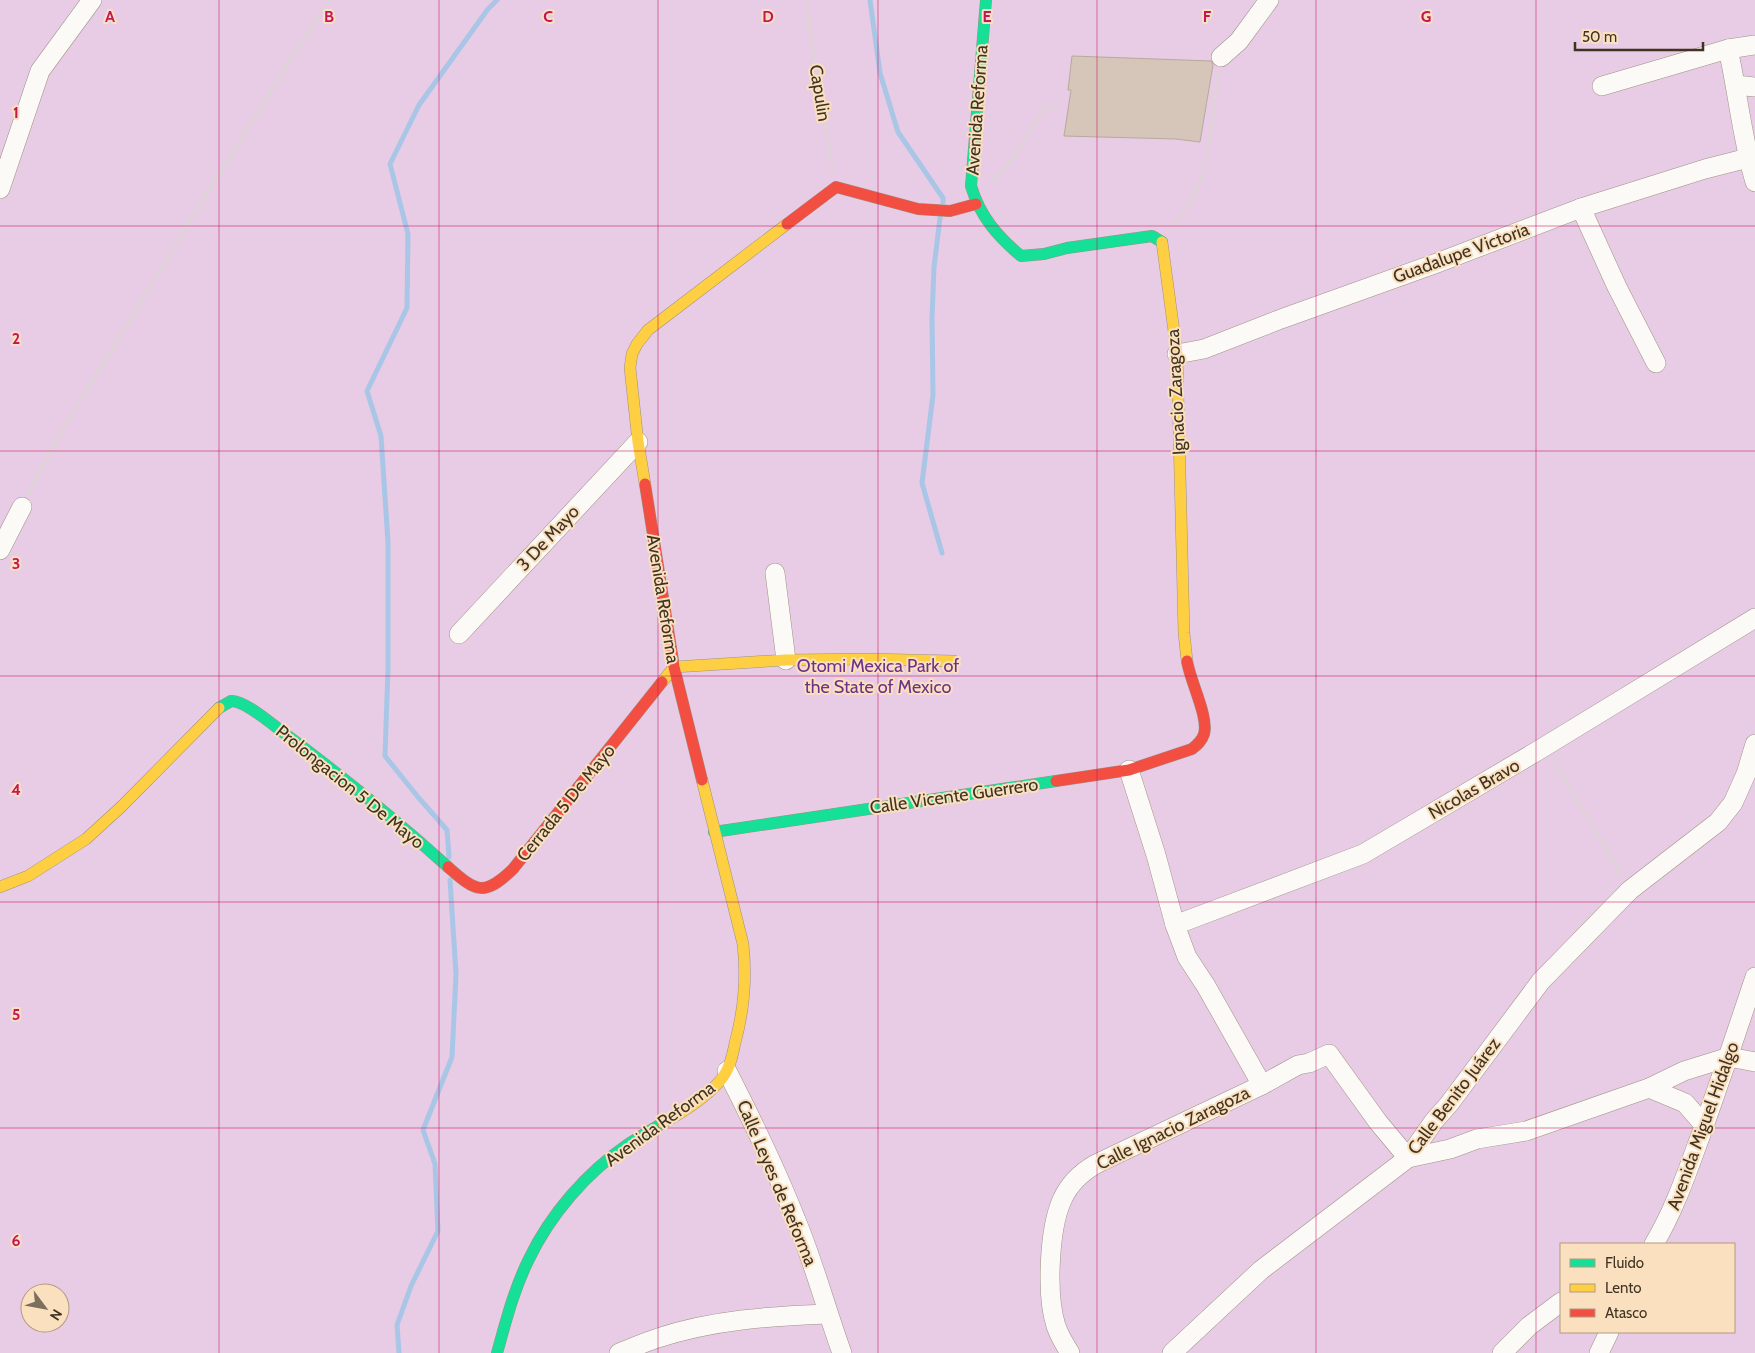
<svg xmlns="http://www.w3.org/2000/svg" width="1755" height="1353" viewBox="0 0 1755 1353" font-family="Cabin,sans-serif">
<rect width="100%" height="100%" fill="#eddecc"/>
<path fill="#e8cbe4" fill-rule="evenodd" d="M 0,0 L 1755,0 L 1755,1353 L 0,1353 ZM 1561,1244 L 1734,1244 L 1734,1332 L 1561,1332 ZM 30,1293 L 60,1293 L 60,1323 L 30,1323 Z"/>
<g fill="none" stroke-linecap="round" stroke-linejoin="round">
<g stroke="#a9c6e7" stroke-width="5">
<polyline points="870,0 880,73 898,132 943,198 943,202"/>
<polyline points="940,218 934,267 932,318 933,395 922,483 942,553"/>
<polyline points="449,857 447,830 418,797 385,756 388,668 388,542 381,436 367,391 407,308 408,234 390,164 419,105 488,9 497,0"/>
<polyline points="399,1353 397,1325 411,1286 438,1231 435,1164 423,1130 452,1057 456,974 450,880"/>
</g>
</g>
<polygon fill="#d6c6b9" stroke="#b8a99c" points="1072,56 1211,61 1213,65 1200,142 1176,139 1064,136 1071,90 1068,90"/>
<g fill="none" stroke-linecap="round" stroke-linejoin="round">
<defs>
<g id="street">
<path d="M 1728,49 C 1738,93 1742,139 1755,182"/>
<polyline points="1221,57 1239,41 1269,0"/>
<polyline points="1736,85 1755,87"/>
<polyline points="1602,86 1728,49 1755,45"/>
<polyline points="0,189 40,71 92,0"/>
<polyline points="1581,208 1617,287 1656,363"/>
<polyline points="1177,354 1204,349 1281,319 1437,263 1581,208 1705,169 1748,158"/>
<polyline points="0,550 22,507"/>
<polyline points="775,573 786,660"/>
<polyline points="459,634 638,442"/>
<polyline points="1129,770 1156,855 1175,925 1187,957 1206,986 1262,1085"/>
<polyline points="1175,925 1363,854 1539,750 1755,618"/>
<path d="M 727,1071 C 752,1120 776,1169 796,1220 C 814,1263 826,1309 842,1353"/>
<polyline points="1649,1088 1685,1103 1704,1125"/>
<polyline points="1408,1158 1450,1149 1477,1139 1526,1131 1649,1088 1684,1071 1729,1057 1755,1062"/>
<path d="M 1654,1244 C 1676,1207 1688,1169 1703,1129 C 1721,1078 1738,1028 1755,977"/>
<path d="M 619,1353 C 632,1348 645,1342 658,1338 C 712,1320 771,1316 828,1314"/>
<path d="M 1070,1353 C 1065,1345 1059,1335 1056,1326 C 1046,1295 1049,1229 1062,1200 C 1069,1184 1082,1172 1096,1164 L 1262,1085 L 1298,1065 L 1309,1063 L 1329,1054 L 1378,1122 L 1408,1158"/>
<polyline points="1172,1353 1261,1270 1408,1158 1434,1121 1449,1104 1541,981 1630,890 1718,822 1733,803 1746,774 1755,744"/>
<polyline points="1502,1353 1529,1326 1561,1302"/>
<polyline points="1599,1353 1609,1332"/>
</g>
<g id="fast">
<path d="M 986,0 L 971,186 C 980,216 997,236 1021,256 L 1044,254 L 1067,248 L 1152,236 L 1162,242"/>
<path d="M 219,708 L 231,701 C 245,701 268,721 280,730 C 338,773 395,819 448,867"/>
<polyline points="714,832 1056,781"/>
<path d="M 497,1353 C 506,1321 514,1289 529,1259 C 550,1215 586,1173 627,1145 C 639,1137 651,1130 663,1123"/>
</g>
<g id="slow">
<polyline points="1162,242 1177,354 1184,633 1187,661"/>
<polyline points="645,484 638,442 630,368 632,354 637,344 648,330 787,224"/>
<polyline points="662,682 674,667 786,660 867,659 954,661"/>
<polyline points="0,887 28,876 86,839 121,807 219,708"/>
<path d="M 663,1123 C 683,1112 704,1099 719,1082 C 729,1071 732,1058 735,1043 C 744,1010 747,979 743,944 L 702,780"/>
</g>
<g id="jam">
<polyline points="787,224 836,187 918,209 950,211 976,204"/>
<polyline points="645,484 674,667 702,780"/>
<path d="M 1056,781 L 1129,770 L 1192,749 C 1197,745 1202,741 1204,734 C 1209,717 1190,681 1187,661"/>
<path d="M 448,867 C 476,892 484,897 513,869 L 662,682"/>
</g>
</defs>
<use href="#street" stroke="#9e9283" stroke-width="20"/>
<use href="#fast" stroke="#9e9283" stroke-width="12"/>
<use href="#slow" stroke="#9e9283" stroke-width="12"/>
<use href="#jam" stroke="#9e9283" stroke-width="12"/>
<g stroke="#dcd7d1" stroke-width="3" stroke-dasharray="5 2.5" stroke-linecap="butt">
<polyline points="808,0 806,6 832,167"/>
<polyline points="993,181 1013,157 1046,107 1060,108"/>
<path d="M 1173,225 C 1179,217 1186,208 1191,200 C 1210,168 1213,110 1218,73"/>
<polyline points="29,493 58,437 195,213 300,45 331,0"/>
<polyline points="1554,761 1622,876"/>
</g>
<use href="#street" stroke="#fcfaf7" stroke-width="19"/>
<use href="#fast" stroke="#16e098" stroke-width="11"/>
<use href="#slow" stroke="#ffcf43" stroke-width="11"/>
<use href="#jam" stroke="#f24e42" stroke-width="11"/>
</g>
<path fill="none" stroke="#c2185b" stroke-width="1" stroke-opacity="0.55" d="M 219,0 L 219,1353M 439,0 L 439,1353M 658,0 L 658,1353M 878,0 L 878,1353M 1097,0 L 1097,1353M 1316,0 L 1316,1353M 1536,0 L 1536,1353M 0,226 L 1755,226M 0,451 L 1755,451M 0,676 L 1755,676M 0,902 L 1755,902M 0,1128 L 1755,1128"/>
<g text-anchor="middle" stroke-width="4" stroke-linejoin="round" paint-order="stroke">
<g font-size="18" fill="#403322" stroke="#fae0be">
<text transform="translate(820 93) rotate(81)" y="6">Capulin</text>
<text transform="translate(977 110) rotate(-86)" y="6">Avenida Reforma</text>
<text transform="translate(1461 253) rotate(-20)" y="6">Guadalupe Victoria</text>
<text transform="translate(1176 392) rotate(-93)" y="6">Ignacio Zaragoza</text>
<text transform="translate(548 538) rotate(-47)" y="6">3 De Mayo</text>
<text transform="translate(663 599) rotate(81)" y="6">Avenida Reforma</text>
<text transform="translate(350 787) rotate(39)" y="6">Prolongacion 5 De Mayo</text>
<text transform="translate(1474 789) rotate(-30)" y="6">Nicolas Bravo</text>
<text transform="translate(954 796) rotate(-8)" y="6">Calle Vicente Guerrero</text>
<text transform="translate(566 803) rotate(-51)" y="6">Cerrada 5 De Mayo</text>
<text transform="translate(1454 1096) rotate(-53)" y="6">Calle Benito Juárez</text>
<text transform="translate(660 1124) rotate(-36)" y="6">Avenida Reforma</text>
<text transform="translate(1703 1126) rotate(-70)" y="6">Avenida Miguel Hidalgo</text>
<text transform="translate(1173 1128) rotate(-26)" y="6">Calle Ignacio Zaragoza</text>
<text transform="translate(777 1183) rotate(67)" y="6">Calle Leyes de Reforma</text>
</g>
<g font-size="18" fill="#6d3189" stroke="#fae0be">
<text x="878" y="672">Otomi Mexica Park of<tspan x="878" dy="21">the State of Mexico</tspan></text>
</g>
</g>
<g font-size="16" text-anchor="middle" font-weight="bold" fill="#c2185b" stroke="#fae0be" stroke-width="4" stroke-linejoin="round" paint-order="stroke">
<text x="110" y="22">A</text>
<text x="329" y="22">B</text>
<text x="548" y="22">C</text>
<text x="768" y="22">D</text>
<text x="987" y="22">E</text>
<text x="1207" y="22">F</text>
<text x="1426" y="22">G</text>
<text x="16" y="118">1</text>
<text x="16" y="344">2</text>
<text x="16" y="569">3</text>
<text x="16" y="795">4</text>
<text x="16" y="1020">5</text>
<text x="16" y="1246">6</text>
</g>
<rect x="1560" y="1243" width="175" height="90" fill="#fae0be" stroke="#b09b80"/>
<rect x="1570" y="1259" width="25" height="8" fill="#16e098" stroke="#b09b80"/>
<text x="1605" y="1268" font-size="15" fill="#403322">Fluido</text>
<rect x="1570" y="1284" width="25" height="8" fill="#ffcf43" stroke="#b09b80"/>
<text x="1605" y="1293" font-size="15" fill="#403322">Lento</text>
<rect x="1570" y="1309" width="25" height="8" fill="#f24e42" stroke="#b09b80"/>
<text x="1605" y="1318" font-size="15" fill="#403322">Atasco</text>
<g transform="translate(45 1308) rotate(122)"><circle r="24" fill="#fae0be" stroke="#b09b80"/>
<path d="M0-4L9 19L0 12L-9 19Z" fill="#7d6f5e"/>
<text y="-8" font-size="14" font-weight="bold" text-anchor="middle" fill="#403322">N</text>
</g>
<path d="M1575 42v8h128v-8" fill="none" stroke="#403322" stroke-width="2.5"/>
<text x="1582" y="42" font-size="15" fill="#403322" stroke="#fae0be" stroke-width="4" paint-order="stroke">50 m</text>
</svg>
